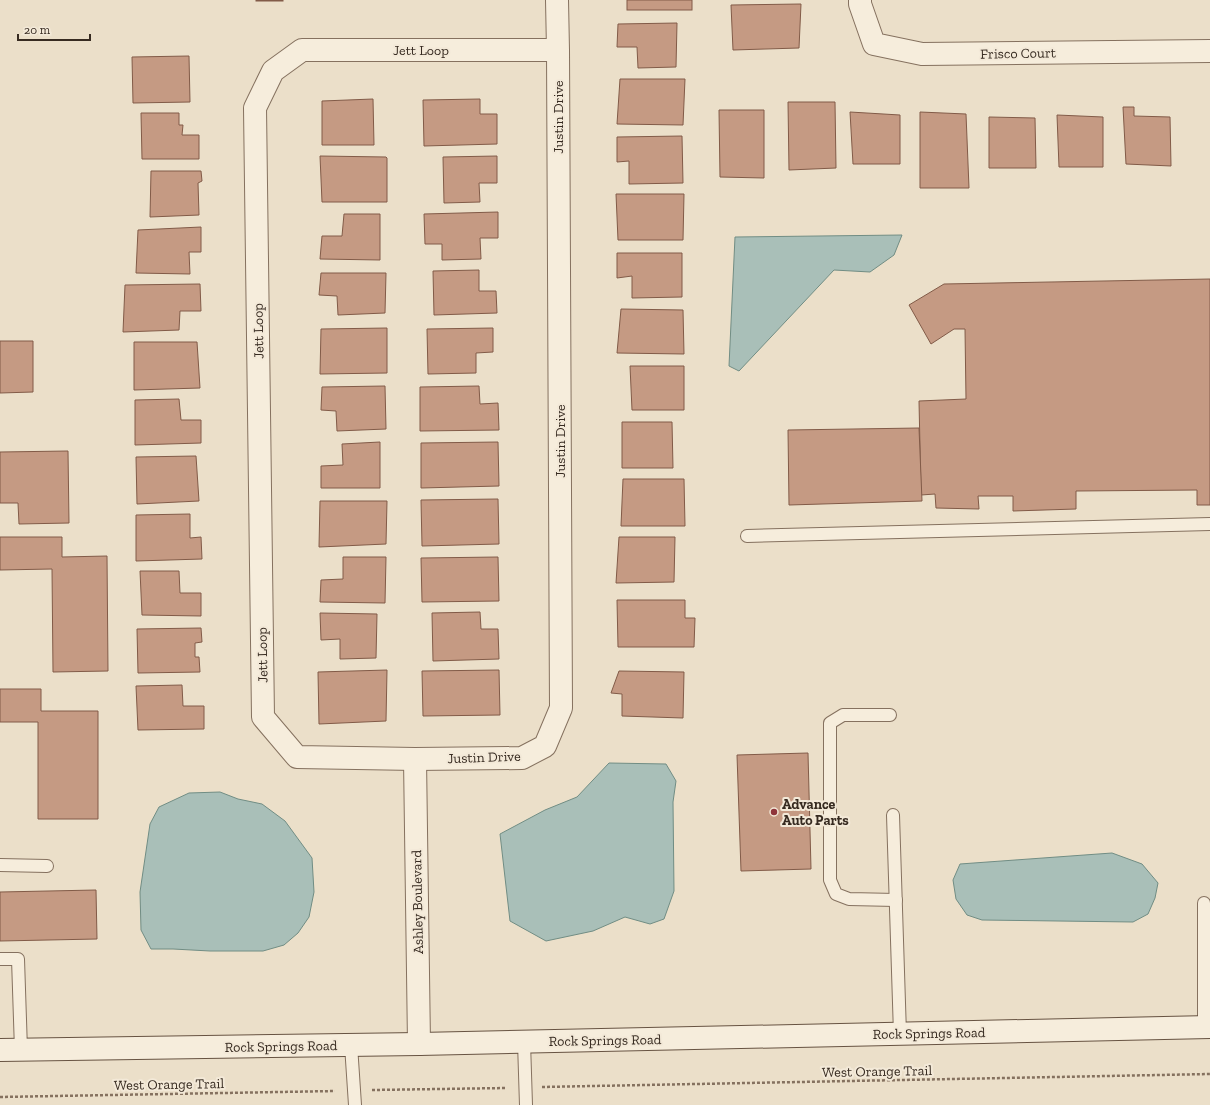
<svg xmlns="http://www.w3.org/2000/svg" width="1210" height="1105" viewBox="0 0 1210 1105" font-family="'Zilla Slab',serif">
<rect width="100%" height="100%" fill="#ebdfc9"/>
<g fill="#a9bfb8" stroke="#718d84">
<polygon points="902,235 894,255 870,272 834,270 739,371 729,366 735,237"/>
<polygon points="609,763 666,764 676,781 673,802 674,891 664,919 650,924 625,917 593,931 546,941 510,921 500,834 545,810 577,797"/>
<polygon points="220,792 238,799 262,804 285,821 312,858 314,892 309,917 298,933 284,945 263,951 210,951 173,949 151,949 141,930 140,892 150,824 159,807 189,793"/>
<polygon points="1112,853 1142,864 1158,883 1155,898 1148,914 1133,922 982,920 967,915 956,899 953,880 960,864"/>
</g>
<g fill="#c59a83" stroke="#825b48">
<rect x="256" y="0" width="27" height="1"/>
<rect x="627" y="0" width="65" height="10"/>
<polygon points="801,4 799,48 733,50 731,5"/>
<polygon points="677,23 676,67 638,68 637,47 617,47 618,24"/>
<polygon points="189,56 190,102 133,103 132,57"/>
<polygon points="620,79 685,79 683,125 617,124"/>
<polygon points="373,99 374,145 322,145 322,101"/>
<polygon points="480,99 480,114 497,114 497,144 424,146 423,100"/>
<polygon points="788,102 835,102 836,168 789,170"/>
<polygon points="1123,107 1134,107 1134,116 1170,117 1171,166 1126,164"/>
<polygon points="719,110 764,110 764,178 720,177"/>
<polygon points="850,112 900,115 900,164 853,164"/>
<polygon points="920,112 966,114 969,188 920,188"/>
<polygon points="141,113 179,113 179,125 183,125 182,135 199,135 199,159 142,159"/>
<polygon points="1057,115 1103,117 1103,167 1059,167"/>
<polygon points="989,117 1035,118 1036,168 989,168"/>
<polygon points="682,136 683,183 629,184 629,161 617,162 617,137"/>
<polygon points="320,156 386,157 387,158 387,202 322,202"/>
<polygon points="497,156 497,183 479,183 480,202 444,203 443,157"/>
<polygon points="151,171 201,171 202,181 198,183 199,215 150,217"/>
<polygon points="616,194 684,194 683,240 618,240"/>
<polygon points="498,212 498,238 480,238 481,259 442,260 442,244 425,244 424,214"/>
<polygon points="344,214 380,214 380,260 320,259 322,236 342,236"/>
<polygon points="201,227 201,252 189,252 190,274 136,273 138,230"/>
<polygon points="617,253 682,253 682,297 632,298 632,276 617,278"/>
<polygon points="479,270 479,291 496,291 497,313 434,315 433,271"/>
<polygon points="321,273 386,273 385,313 338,315 337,296 319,295"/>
<polygon points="1210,279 1210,505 1197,505 1197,490 1076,491 1076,509 1013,511 1013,496 978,496 979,509 936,508 935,494 921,495 919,401 966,399 965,329 954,329 931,344 909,305 944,284"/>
<polygon points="200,284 201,311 180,311 179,330 123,332 125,285"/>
<polygon points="621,309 683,310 684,354 617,353"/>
<polygon points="387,328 387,373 320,374 321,329"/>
<polygon points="493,328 493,352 476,353 476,373 428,374 427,329"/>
<polygon points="0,341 33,341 33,392 0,393"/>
<polygon points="134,342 197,342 200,388 134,390"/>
<polygon points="630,366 684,366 684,410 632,410"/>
<polygon points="385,386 386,429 337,431 336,411 321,410 322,387"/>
<polygon points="479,386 480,404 498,403 499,430 420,431 420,387"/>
<polygon points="179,399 181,420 201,420 201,443 135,445 135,400"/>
<polygon points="622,422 672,422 673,468 622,468"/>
<polygon points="919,428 922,501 789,505 788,430"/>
<polygon points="380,442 380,488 321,488 321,466 343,465 342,444"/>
<polygon points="498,442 499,486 421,488 421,443"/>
<polygon points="68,451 69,523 19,524 18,503 0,503 0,452"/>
<polygon points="196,456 199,501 137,504 136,457"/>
<polygon points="623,479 684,479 685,526 621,526"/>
<polygon points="498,499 499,544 422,546 421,500"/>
<polygon points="320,501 387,501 386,544 319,547"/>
<polygon points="190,514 190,538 201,537 202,559 136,561 136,515"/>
<polygon points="0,537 62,537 62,557 107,556 108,671 53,672 52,569 0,570"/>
<polygon points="619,537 675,537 674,582 616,583"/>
<polygon points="343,557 386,557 385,603 320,602 321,580 343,579"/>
<polygon points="498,557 499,601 422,602 421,558"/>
<polygon points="140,571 179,571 180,593 201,593 201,616 142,615"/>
<polygon points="617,600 685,600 685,618 695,618 694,647 618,647"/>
<polygon points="480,612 481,629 498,629 499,659 433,661 432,613"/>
<polygon points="320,613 377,614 376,658 340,659 340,639 321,640"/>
<polygon points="201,628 202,642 195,643 195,657 199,657 200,672 138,673 137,629"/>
<polygon points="387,670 386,721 319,724 318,672"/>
<polygon points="499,670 500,715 423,716 422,671"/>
<polygon points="619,671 684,672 683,718 622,716 622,694 611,693"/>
<polygon points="182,685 183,706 204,706 204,729 138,730 136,686"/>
<polygon points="0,689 41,689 41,711 98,711 98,819 38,819 38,722 0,722"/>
<polygon points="808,753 811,869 741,871 737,755"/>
<polygon points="96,890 97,939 0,941 0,892"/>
</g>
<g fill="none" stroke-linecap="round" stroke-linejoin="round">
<defs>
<g id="service">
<polyline points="747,536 1210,524"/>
<polyline points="890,715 843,715 830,723 830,880 836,894 849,899 896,900"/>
<polyline points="893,815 900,1034"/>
<polyline points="0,865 47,866"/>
<polyline points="0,959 18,959 21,1050"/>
<polyline points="1204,1027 1204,903"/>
<polyline points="524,1042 526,1105"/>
<polyline points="351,1045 355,1105"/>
</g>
<g id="minor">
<polyline points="557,0 558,50 561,708 545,746 522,758 415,759 297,757 263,717 255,108 273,71 302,50 558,50"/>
<polyline points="860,0 860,4 874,44 922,54 1210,51"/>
<polyline points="415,759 419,1044"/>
</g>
<polyline id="secondary" points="0,1050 419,1044 1210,1027"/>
</defs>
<use href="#service" stroke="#85715f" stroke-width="14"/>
<use href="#minor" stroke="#85715f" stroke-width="24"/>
<use href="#secondary" stroke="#675342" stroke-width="24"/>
<g stroke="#85715f" stroke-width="2.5" stroke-dasharray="3 2" stroke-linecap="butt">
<polyline points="542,1087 1210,1074"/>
<polyline points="372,1090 507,1088"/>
<polyline points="0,1097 335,1091"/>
</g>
<use href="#service" stroke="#f6eddc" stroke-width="12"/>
<use href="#minor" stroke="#f6eddc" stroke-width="22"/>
<use href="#secondary" stroke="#f6eddc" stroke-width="22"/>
</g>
<circle fill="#8f353b" stroke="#f3e9d8" stroke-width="1.5" cx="774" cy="812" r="4"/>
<g text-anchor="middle" stroke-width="4" stroke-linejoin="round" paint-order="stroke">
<g font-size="14" fill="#372b21" stroke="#f3e9d8">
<text x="421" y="55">Jett Loop</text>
<text transform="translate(1018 53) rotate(-1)" y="5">Frisco Court</text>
<text transform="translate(558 117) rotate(-90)" y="5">Justin Drive</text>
<text transform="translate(258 331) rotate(-91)" y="5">Jett Loop</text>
<text transform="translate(560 441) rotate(-90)" y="5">Justin Drive</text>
<text transform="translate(262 655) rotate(-91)" y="5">Jett Loop</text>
<text transform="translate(484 757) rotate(-2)" y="5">Justin Drive</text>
<text transform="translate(417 902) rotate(-91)" y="5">Ashley Boulevard</text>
<text transform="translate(929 1033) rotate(-1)" y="5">Rock Springs Road</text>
<text transform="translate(605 1040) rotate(-1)" y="5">Rock Springs Road</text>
<text transform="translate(281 1046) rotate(-1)" y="5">Rock Springs Road</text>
<text transform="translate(877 1071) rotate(-1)" y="5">West Orange Trail</text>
<text transform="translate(169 1084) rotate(-1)" y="5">West Orange Trail</text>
</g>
<g font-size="14" font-weight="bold" fill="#372b21" stroke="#f3e9d8" text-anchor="start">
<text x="782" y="809">Advance<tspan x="782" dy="16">Auto Parts</tspan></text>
</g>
</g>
<path d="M18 34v6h72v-6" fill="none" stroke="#372b21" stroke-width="2"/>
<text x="24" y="34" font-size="12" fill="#372b21" stroke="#f3e9d8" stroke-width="3" paint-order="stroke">20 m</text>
</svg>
